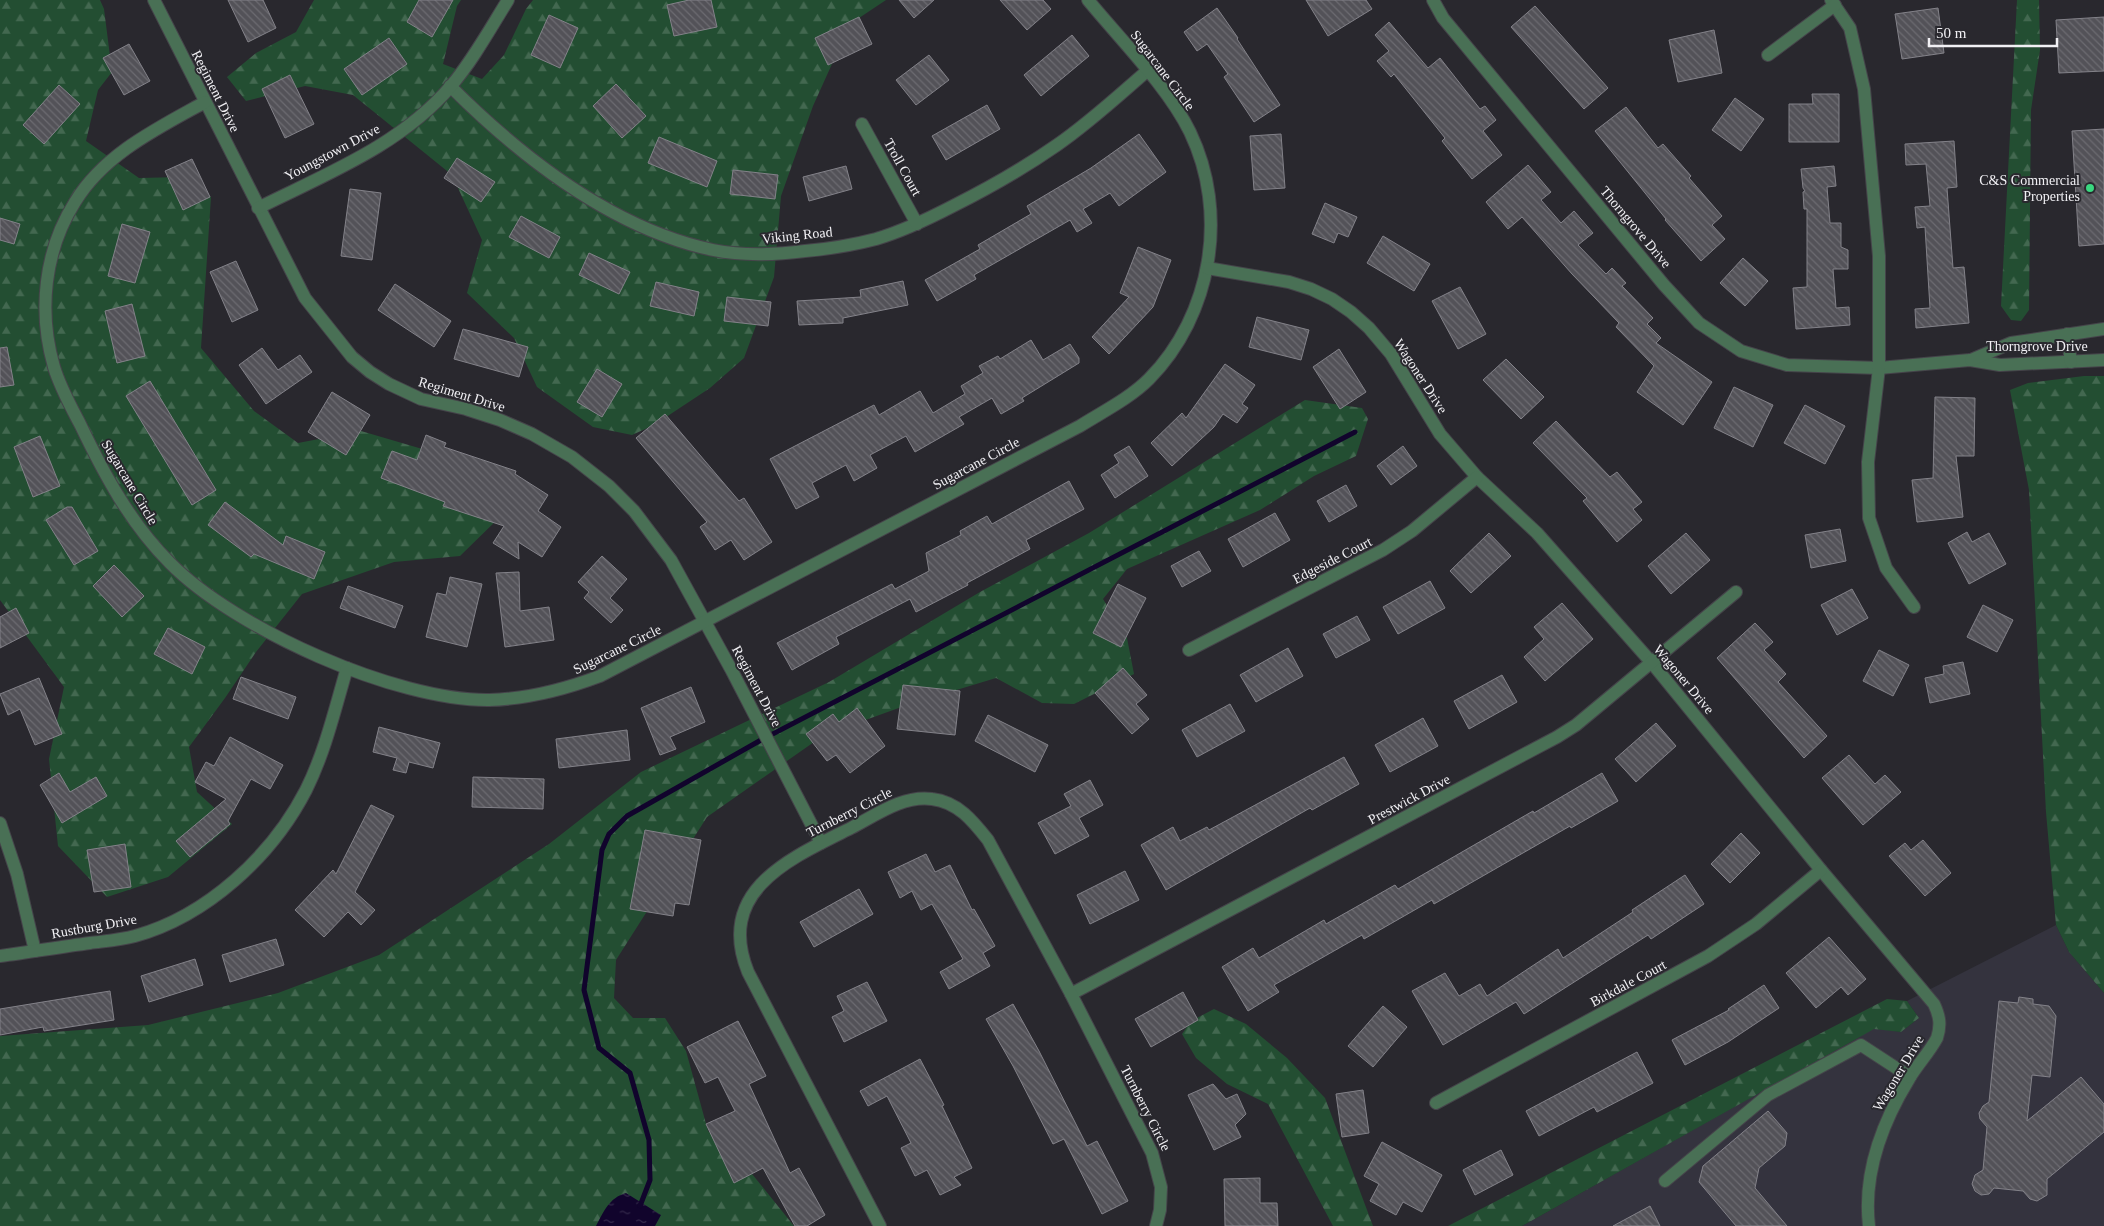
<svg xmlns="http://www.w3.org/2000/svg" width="2104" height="1226" viewBox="0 0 2104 1226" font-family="'Times New Roman',serif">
<defs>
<pattern id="forest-firs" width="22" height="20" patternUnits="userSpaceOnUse" patternTransform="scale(1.25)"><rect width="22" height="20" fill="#234e32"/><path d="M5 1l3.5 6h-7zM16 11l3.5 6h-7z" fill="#436850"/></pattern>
<pattern id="water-ripples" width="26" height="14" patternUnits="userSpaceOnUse" patternTransform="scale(1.25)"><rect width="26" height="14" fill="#11042c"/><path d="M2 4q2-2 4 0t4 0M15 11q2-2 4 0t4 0" fill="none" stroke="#34294b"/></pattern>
<pattern id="building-back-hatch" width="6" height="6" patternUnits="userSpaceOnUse" patternTransform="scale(1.25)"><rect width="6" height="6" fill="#535258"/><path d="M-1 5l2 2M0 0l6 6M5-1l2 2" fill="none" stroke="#6c6b71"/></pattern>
</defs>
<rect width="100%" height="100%" fill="#29282e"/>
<polygon fill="#34333e" points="2056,925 2069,952 2104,993 2104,1226 1522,1226 1874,1028 1901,1032 1919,1018 1907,1001"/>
<g fill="url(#forest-firs)">
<polygon points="0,0 100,0 104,9 112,72 98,90 86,141 139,178 182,177 211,197 201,348 254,411 298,443 361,431 504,473 505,512 460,556 394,562 302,594 256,652 225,698 189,747 197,792 232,824 168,877 107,897 58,846 49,759 64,687 0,600"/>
<polygon points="314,0 461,0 457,6 443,64 482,79 504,55 526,9 533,0 886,0 850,24 813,106 781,196 774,277 744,358 710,388 654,425 632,435 593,427 537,387 514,338 467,293 482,240 452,175 353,95 305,86 246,101 227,77 256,53 296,32"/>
<polygon points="2017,0 2039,0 2040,50 2031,110 2029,310 2021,321 2011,320 2001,306"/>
<polygon points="2084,376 2104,376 2104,993 2069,952 2056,925 2046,812 2029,490 2010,390 2028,383"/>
<polygon points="1305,400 1362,408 1368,419 1356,456 1314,476 1260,510 1127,569 1103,599 1127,638 1134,674 1074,704 1042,703 996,678 907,705 824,735 707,817 616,960 614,998 633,1018 665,1018 686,1051 708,1131 748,1169 794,1226 0,1226 0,1036 148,1025 278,993 379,955 549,844 641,772 829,682 980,592 1089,533"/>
<polygon points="1887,999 1907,1001 1919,1018 1901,1032 1874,1029 1522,1226 1448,1226"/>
<polygon points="1214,1009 1246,1024 1287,1058 1325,1098 1373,1226 1333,1226 1268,1104 1227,1084 1196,1058 1182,1034 1191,1021"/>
</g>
<path fill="url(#water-ripples)" d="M 626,1193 L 661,1215 L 655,1226 L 596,1226 C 604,1211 609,1198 626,1193 Z"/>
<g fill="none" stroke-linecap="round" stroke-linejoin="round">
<polyline stroke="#11042c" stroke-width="5" points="640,1206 650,1180 649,1140 630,1073 599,1048 584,990 602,850 609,834 627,816 761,740 1355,432"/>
</g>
<g fill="url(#building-back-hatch)" stroke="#838289">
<polygon points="228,0 263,0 276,28 248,42"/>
<polygon points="419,0 453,0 432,37 407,22"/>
<polygon points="689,0 711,0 717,27 674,36 667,5"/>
<polygon points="899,0 934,0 914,18"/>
<polygon points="1000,0 1043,0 1051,9 1027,30"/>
<polygon points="1306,0 1366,0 1372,9 1328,36"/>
<polygon points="1535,6 1608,88 1584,109 1511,27"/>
<polygon points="1217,8 1238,38 1237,39 1280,105 1254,122 1224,77 1228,74 1207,44 1197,51 1184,32"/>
<polygon points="1938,8 1944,53 1902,59 1895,14"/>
<polygon points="549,15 578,28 560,68 531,55"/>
<polygon points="859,17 872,44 828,65 815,38"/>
<polygon points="2104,17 2104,71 2059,73 2056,20"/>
<polygon points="1389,22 1428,68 1440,58 1480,109 1485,106 1496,120 1483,131 1502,155 1472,179 1442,141 1445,138 1394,74 1391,77 1377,61 1389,51 1375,35"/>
<polygon points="1714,30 1722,73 1678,82 1669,40"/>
<polygon points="1072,35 1089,56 1041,96 1024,75"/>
<polygon points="389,38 407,64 362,95 344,69"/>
<polygon points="129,44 150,81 124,95 103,58"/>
<polygon points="929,55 949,80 916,105 896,80"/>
<polygon points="290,75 314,124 285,138 262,89"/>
<polygon points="616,84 646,116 622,138 593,106"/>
<polygon points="59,85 80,104 44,144 23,125"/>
<polygon points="1812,94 1839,94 1839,142 1789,142 1789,104 1813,104"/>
<polygon points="1735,98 1764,119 1741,151 1712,130"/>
<polygon points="987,105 1000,129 946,160 932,136"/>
<polygon points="1626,107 1658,148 1663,144 1691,176 1689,178 1722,216 1712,225 1725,239 1701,261 1665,220 1666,219 1595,131"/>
<polygon points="2104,129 2104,244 2079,246 2072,131"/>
<polygon points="1139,134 1166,172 1119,206 1110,193 1083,209 1092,223 1077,232 1070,220 974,275 976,279 937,301 925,280 980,249 978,245 1031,214 1027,206 1091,168"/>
<polygon points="1281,134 1285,188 1254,190 1250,136"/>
<polygon points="659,137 717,161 707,187 648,163"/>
<polygon points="1954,141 1957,187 1947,188 1953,268 1964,267 1969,323 1916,328 1915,309 1930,308 1925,227 1917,228 1915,207 1930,206 1926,164 1906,165 1905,144"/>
<polygon points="457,158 495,182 481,202 444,178"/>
<polygon points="192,159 210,197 183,210 165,171"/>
<polygon points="1528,165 1551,192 1541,200 1561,223 1574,211 1593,233 1578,245 1606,274 1612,268 1626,283 1622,286 1653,318 1647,324 1661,338 1656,343 1712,382 1683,425 1637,392 1654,366 1616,327 1619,323 1572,274 1522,217 1508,229 1486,202"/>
<polygon points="846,166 852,189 809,201 803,177"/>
<polygon points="1834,166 1836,186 1827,187 1830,223 1841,223 1841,247 1848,250 1848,269 1833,269 1836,308 1849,307 1850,325 1796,329 1793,288 1807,287 1807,209 1804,209 1803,192 1805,191 1803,188 1801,169"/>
<polygon points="733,170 778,175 775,199 730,194"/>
<polygon points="350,189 381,193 372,260 341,256"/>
<polygon points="1325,203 1357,217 1348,237 1338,233 1334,243 1312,234"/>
<polygon points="521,216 560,237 549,258 509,237"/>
<polygon points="0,218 20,224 14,244 0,240"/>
<polygon points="122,224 150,232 135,283 108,276"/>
<polygon points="1383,236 1430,264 1414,291 1367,263"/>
<polygon points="1138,247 1171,260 1153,307 1109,354 1092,337 1129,297 1120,293"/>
<polygon points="589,253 630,272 619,294 579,275"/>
<polygon points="1743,258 1768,281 1745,306 1720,283"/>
<polygon points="236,261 258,310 232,322 210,272"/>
<polygon points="903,281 908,305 843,318 843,323 799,325 797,301 861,297 860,290"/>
<polygon points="656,282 699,292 694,316 650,306"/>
<polygon points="395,284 451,321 434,347 378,310"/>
<polygon points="1460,287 1486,334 1458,349 1432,301"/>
<polygon points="727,297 771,302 768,326 724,321"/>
<polygon points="132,304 145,356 117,363 105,311"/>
<polygon points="1257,317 1309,330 1301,360 1249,347"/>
<polygon points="463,329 528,347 519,377 454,359"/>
<polygon points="1031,340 1043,360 1070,344 1079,358 1079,363 1022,398 1024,401 1001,414 992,398 959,417 964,424 915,452 906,436 870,455 877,468 854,481 846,465 812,483 819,497 796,509 770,459 874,405 879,415 920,391 933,413 965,394 961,386 983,373 979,366 998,356 1000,359"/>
<polygon points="7,347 14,385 0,387 0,348"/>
<polygon points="262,348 278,370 300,355 312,372 266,404 239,365"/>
<polygon points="1339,349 1366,392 1340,409 1313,367"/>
<polygon points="1506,359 1544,397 1521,419 1483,380"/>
<polygon points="1225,364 1255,385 1242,404 1248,408 1237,423 1223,414 1214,427 1172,466 1151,443 1182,413 1186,418"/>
<polygon points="597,369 622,384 602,417 577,402"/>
<polygon points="150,381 216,490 192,505 126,396"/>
<polygon points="1734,387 1773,405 1753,447 1714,428"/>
<polygon points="332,392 370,415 346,455 308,432"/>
<polygon points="1935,397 1975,398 1974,456 1956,456 1963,517 1917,522 1912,480 1933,478"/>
<polygon points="1805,405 1845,426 1825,464 1784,443"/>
<polygon points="665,414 739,501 744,498 772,542 744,560 731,540 715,550 700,527 707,522 636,438"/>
<polygon points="1556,421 1610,477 1617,472 1642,502 1633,509 1642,520 1617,542 1583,501 1587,498 1533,443"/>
<polygon points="426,435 446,443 444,447 516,471 515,474 548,495 538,511 561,527 542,557 518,542 519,559 493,543 504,526 443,506 445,502 381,478 392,451 417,460"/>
<polygon points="40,436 60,486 33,497 14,447"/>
<polygon points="1129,446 1148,476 1115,498 1101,475 1119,463 1114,455"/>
<polygon points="1403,446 1417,466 1391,485 1377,466"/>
<polygon points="1069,481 1084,509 1026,540 1030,549 967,583 968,585 916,612 910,599 836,637 839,644 792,670 777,643 892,584 895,589 929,571 926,553 961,535 960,531 987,516 992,524"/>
<polygon points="1346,485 1357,506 1329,522 1317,501"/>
<polygon points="225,502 283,545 286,536 325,552 314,579 254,554 251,557 208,525"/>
<polygon points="67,507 72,507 98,551 74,565 46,520"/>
<polygon points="1275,513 1290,540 1243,567 1228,539"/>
<polygon points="1840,529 1846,561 1811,568 1805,535"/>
<polygon points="1967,532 1972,542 1989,533 2006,564 1969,584 1948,543"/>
<polygon points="1489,533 1511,556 1471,593 1450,571"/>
<polygon points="1686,533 1710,560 1671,594 1648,566"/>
<polygon points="1199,551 1211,571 1182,587 1171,566"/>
<polygon points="602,556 627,579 610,598 623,610 611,623 584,598 589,592 578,582"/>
<polygon points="114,565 144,596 122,617 93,586"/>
<polygon points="519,572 520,611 549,607 554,640 505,647 496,573"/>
<polygon points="450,577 482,584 467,647 426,637 437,593 446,595"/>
<polygon points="1430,581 1445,608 1398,634 1383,607"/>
<polygon points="1118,584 1146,598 1121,647 1093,633"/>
<polygon points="348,586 403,606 395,628 340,608"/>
<polygon points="1852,589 1868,618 1837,635 1821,605"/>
<polygon points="1562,603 1593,639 1545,681 1524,657 1544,639 1534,627"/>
<polygon points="1983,605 2013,620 1997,652 1967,637"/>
<polygon points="16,608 29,633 0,648 0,617"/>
<polygon points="1357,616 1370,640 1336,658 1323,634"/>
<polygon points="1755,623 1773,642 1764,650 1786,674 1778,682 1827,736 1804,758 1717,658"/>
<polygon points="168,628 205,647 192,674 154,654"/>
<polygon points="1288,648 1303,676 1256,702 1240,675"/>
<polygon points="1879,650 1909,665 1893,696 1863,681"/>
<polygon points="1963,662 1970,694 1930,703 1925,678 1944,674 1943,666"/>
<polygon points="1123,668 1147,695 1136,704 1149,719 1132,734 1095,693"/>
<polygon points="1502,675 1517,702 1469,729 1454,701"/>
<polygon points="241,677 296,697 288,719 233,699"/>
<polygon points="39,678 62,734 35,745 20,709 8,715 0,694"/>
<polygon points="903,685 960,691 955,735 897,729"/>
<polygon points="691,687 705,722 670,737 676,749 660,755 641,708"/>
<polygon points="1230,704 1245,731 1197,757 1182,730"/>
<polygon points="857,708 885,746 850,773 836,755 827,761 806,734 833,714 839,722"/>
<polygon points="988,715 1048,745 1035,772 975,741"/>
<polygon points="1423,718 1438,746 1390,772 1375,745"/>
<polygon points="1656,723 1676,746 1636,782 1615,759"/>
<polygon points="379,727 440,743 433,768 409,762 406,773 393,770 397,758 373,752"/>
<polygon points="627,730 630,760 559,768 556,739"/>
<polygon points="230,737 283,765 270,789 251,779 228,821 230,824 190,857 176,841 226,799 195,782 206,762 214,766"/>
<polygon points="1849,755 1875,784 1885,775 1901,792 1863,825 1822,778"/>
<polygon points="1344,757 1359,784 1312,810 1310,808 1166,890 1141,845 1173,827 1180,841 1207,827 1209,830"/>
<polygon points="59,773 70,792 96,777 107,796 62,823 40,785"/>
<polygon points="1602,773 1618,801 1571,828 1570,826 1434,904 1432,900 1364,939 1362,935 1274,985 1279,992 1248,1011 1222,967 1253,948 1259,958 1324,920 1326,924 1395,885 1398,889 1533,811 1534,813"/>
<polygon points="473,777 544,779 543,809 472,807"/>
<polygon points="1090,780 1103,805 1079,818 1089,836 1055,854 1038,823 1071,806 1064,794"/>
<polygon points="371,805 394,816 355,892 375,910 361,925 348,912 324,937 295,910 333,870 336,874"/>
<polygon points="645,830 701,840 689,905 675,903 673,916 630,909"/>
<polygon points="1741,833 1760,853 1730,883 1711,864"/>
<polygon points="1923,840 1951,873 1925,896 1889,856 1905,843 1911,850"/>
<polygon points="125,844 131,887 94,892 87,850"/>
<polygon points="926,854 935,872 950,865 972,910 974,909 995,946 983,953 990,966 949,989 940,972 963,959 932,904 921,910 912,891 900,898 888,872"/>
<polygon points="1125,871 1139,900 1090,924 1077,895"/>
<polygon points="1685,875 1704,904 1651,939 1648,935 1524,1014 1516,1002 1443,1045 1412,991 1445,973 1459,996 1480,984 1487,996 1558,949 1563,958 1633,912 1632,910"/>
<polygon points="859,889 873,914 814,947 800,922"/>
<polygon points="1829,937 1866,979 1848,995 1841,987 1816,1008 1786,973"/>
<polygon points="276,939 284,965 230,982 222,955"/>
<polygon points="195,959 203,985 149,1002 141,976"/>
<polygon points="867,982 887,1021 844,1042 832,1017 844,1011 837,996"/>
<polygon points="1764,985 1779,1008 1728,1042 1685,1065 1672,1040 1729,1010 1728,1009"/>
<polygon points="110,991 114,1020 44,1031 43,1027 0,1035 0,1009"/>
<polygon points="1183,992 1198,1020 1151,1047 1135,1019"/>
<polygon points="2019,997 2033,999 2033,1004 2049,1006 2056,1016 2050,1077 2032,1075 2027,1121 2081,1077 2104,1104 2104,1132 2047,1179 2047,1195 2037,1201 2030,1199 2023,1191 1994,1188 1989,1194 1981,1195 1975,1191 1972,1184 1975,1175 1983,1170 1987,1127 1980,1119 1979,1113 1983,1106 1989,1102 1999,1001 2018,1003"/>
<polygon points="1013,1004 1039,1051 1087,1146 1097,1141 1128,1201 1102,1214 1064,1139 1053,1144 1013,1066 986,1019"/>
<polygon points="1383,1006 1407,1027 1373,1067 1348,1046"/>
<polygon points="738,1021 766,1076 749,1084 790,1173 799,1168 825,1215 807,1226 795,1226 763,1168 734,1183 706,1124 735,1111 718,1077 705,1083 687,1047"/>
<polygon points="1637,1052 1653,1083 1597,1112 1594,1107 1539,1136 1526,1111"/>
<polygon points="920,1059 944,1105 942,1106 972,1168 954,1177 961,1185 940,1195 927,1170 915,1176 901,1148 911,1143 887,1096 868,1106 860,1091"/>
<polygon points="1213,1084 1226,1099 1237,1094 1246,1114 1235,1125 1241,1137 1214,1150 1188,1095"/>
<polygon points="1363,1090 1369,1133 1342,1137 1336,1094"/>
<polygon points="1768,1111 1787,1133 1785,1146 1759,1168 1755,1188 1787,1226 1736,1226 1699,1182 1703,1166"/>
<polygon points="1382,1142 1442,1175 1422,1212 1403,1202 1396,1215 1370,1201 1379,1184 1364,1176"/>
<polygon points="1501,1150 1513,1175 1475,1195 1463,1170"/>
<polygon points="1260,1178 1260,1203 1277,1203 1278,1226 1225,1226 1224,1179"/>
<polygon points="1650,1206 1660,1226 1613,1226"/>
</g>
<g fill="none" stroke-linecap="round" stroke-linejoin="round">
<defs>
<g id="minor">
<polyline points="154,0 305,298 352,357 370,372 389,384 421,399 466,409 500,420 532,434 572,457 609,486 634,511 671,560 732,671 821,843"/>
<polyline points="1433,0 1443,18 1664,285 1699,323 1741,351 1787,365 1879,368 1970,360 2000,365 2104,360"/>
<polyline points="1831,0 1850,28 1864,89 1879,256 1879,368 1868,462 1869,518 1886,568 1914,607"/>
<polyline points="1768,55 1835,5"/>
<path d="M 450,86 C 521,157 613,229 713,250 C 743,256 774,255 805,251 C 828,249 853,245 876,239 C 903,231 928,219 953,206 C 989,188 1024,168 1057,145 C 1089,123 1118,96 1147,71"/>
<path d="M 205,102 C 158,128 104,154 75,202 C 44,251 38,312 54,367 C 60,387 70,405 80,424 C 104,474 130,523 170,563 C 235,629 396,701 489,700 C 528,699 563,690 600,676 L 1080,426 C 1104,411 1130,398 1149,379 C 1212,315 1229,213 1190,132 C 1168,87 1120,39 1088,0"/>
<polyline points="862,124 917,224"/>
<path d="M 258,208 C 326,174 401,145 451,86 C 473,60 490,29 508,0"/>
<path d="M 1207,268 L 1289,282 L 1311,289 L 1332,299 L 1351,312 L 1369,328 L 1391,354 L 1440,434 L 1477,477 L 1537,533 L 1652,663 L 1821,870 L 1934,1004 C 1940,1017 1941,1025 1937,1038 C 1929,1053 1917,1065 1909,1079 C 1882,1123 1863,1174 1869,1226"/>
<polyline points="2067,334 2071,362"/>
<polyline points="1971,360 2011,343 2104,329"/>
<polyline points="1189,650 1383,550 1412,531 1477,477"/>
<polyline points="0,823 17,874 35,951"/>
<path d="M 0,956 C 30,952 60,947 90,943 C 105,941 120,940 135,936 C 207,916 272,856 306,790 C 325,752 335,709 347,668"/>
<polyline points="1071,994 1557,737 1576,725 1736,592"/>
<polyline points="1436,1103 1708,956 1756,924 1821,870"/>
<polyline points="1665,1181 1768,1095 1861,1045 1910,1077"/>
<path d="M 880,1226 L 748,972 C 715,890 791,858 851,828 C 876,815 903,795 932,799 C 958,802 973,821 988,840 L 1071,994 L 1152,1153 L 1161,1187 L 1160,1210 L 1156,1226"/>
</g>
</defs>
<use href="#minor" stroke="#45444a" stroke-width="14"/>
<use href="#minor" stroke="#497055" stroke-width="12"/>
</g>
<circle fill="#3ad77f" stroke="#29282e" stroke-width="2" cx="2090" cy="188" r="5"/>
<g text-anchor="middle" stroke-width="4" stroke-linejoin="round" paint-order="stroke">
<g font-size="14" fill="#f1f0f4" stroke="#29282e">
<text transform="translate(1163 70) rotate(53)" y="5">Sugarcane Circle</text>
<text transform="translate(216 91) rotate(63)" y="5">Regiment Drive</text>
<text transform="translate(332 152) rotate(-28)" y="5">Youngstown Drive</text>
<text transform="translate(903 167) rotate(61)" y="5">Troll Court</text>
<text transform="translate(1636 227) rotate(50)" y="5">Thorngrove Drive</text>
<text transform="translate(797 235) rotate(-6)" y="5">Viking Road</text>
<text x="2037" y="351">Thorngrove Drive</text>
<text transform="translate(1421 376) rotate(57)" y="5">Wagoner Drive</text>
<text transform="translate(462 394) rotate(17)" y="5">Regiment Drive</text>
<text transform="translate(976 463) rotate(-28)" y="5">Sugarcane Circle</text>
<text transform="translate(130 482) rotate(59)" y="5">Sugarcane Circle</text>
<text transform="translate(1332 560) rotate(-27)" y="5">Edgeside Court</text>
<text transform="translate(617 649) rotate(-26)" y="5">Sugarcane Circle</text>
<text transform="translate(1684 679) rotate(50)" y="5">Wagoner Drive</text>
<text transform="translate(757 686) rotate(62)" y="5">Regiment Drive</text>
<text transform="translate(1409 799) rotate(-28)" y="5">Prestwick Drive</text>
<text transform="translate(849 812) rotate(-27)" y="5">Turnberry Circle</text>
<text transform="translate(94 926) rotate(-10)" y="5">Rustburg Drive</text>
<text transform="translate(1628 983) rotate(-28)" y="5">Birkdale Court</text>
<text transform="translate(1898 1073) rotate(-59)" y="5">Wagoner Drive</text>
<text transform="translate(1146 1108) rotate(63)" y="5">Turnberry Circle</text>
</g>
<g font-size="14" fill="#f1f0f4" stroke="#29282e" text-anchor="end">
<text x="2080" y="185">C&amp;S Commercial<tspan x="2080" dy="16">Properties</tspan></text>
</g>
</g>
<path d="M1929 38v8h128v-8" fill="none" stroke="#f1f0f4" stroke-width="2.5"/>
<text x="1936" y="38" font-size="15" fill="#f1f0f4" stroke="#29282e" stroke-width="4" paint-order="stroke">50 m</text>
</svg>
